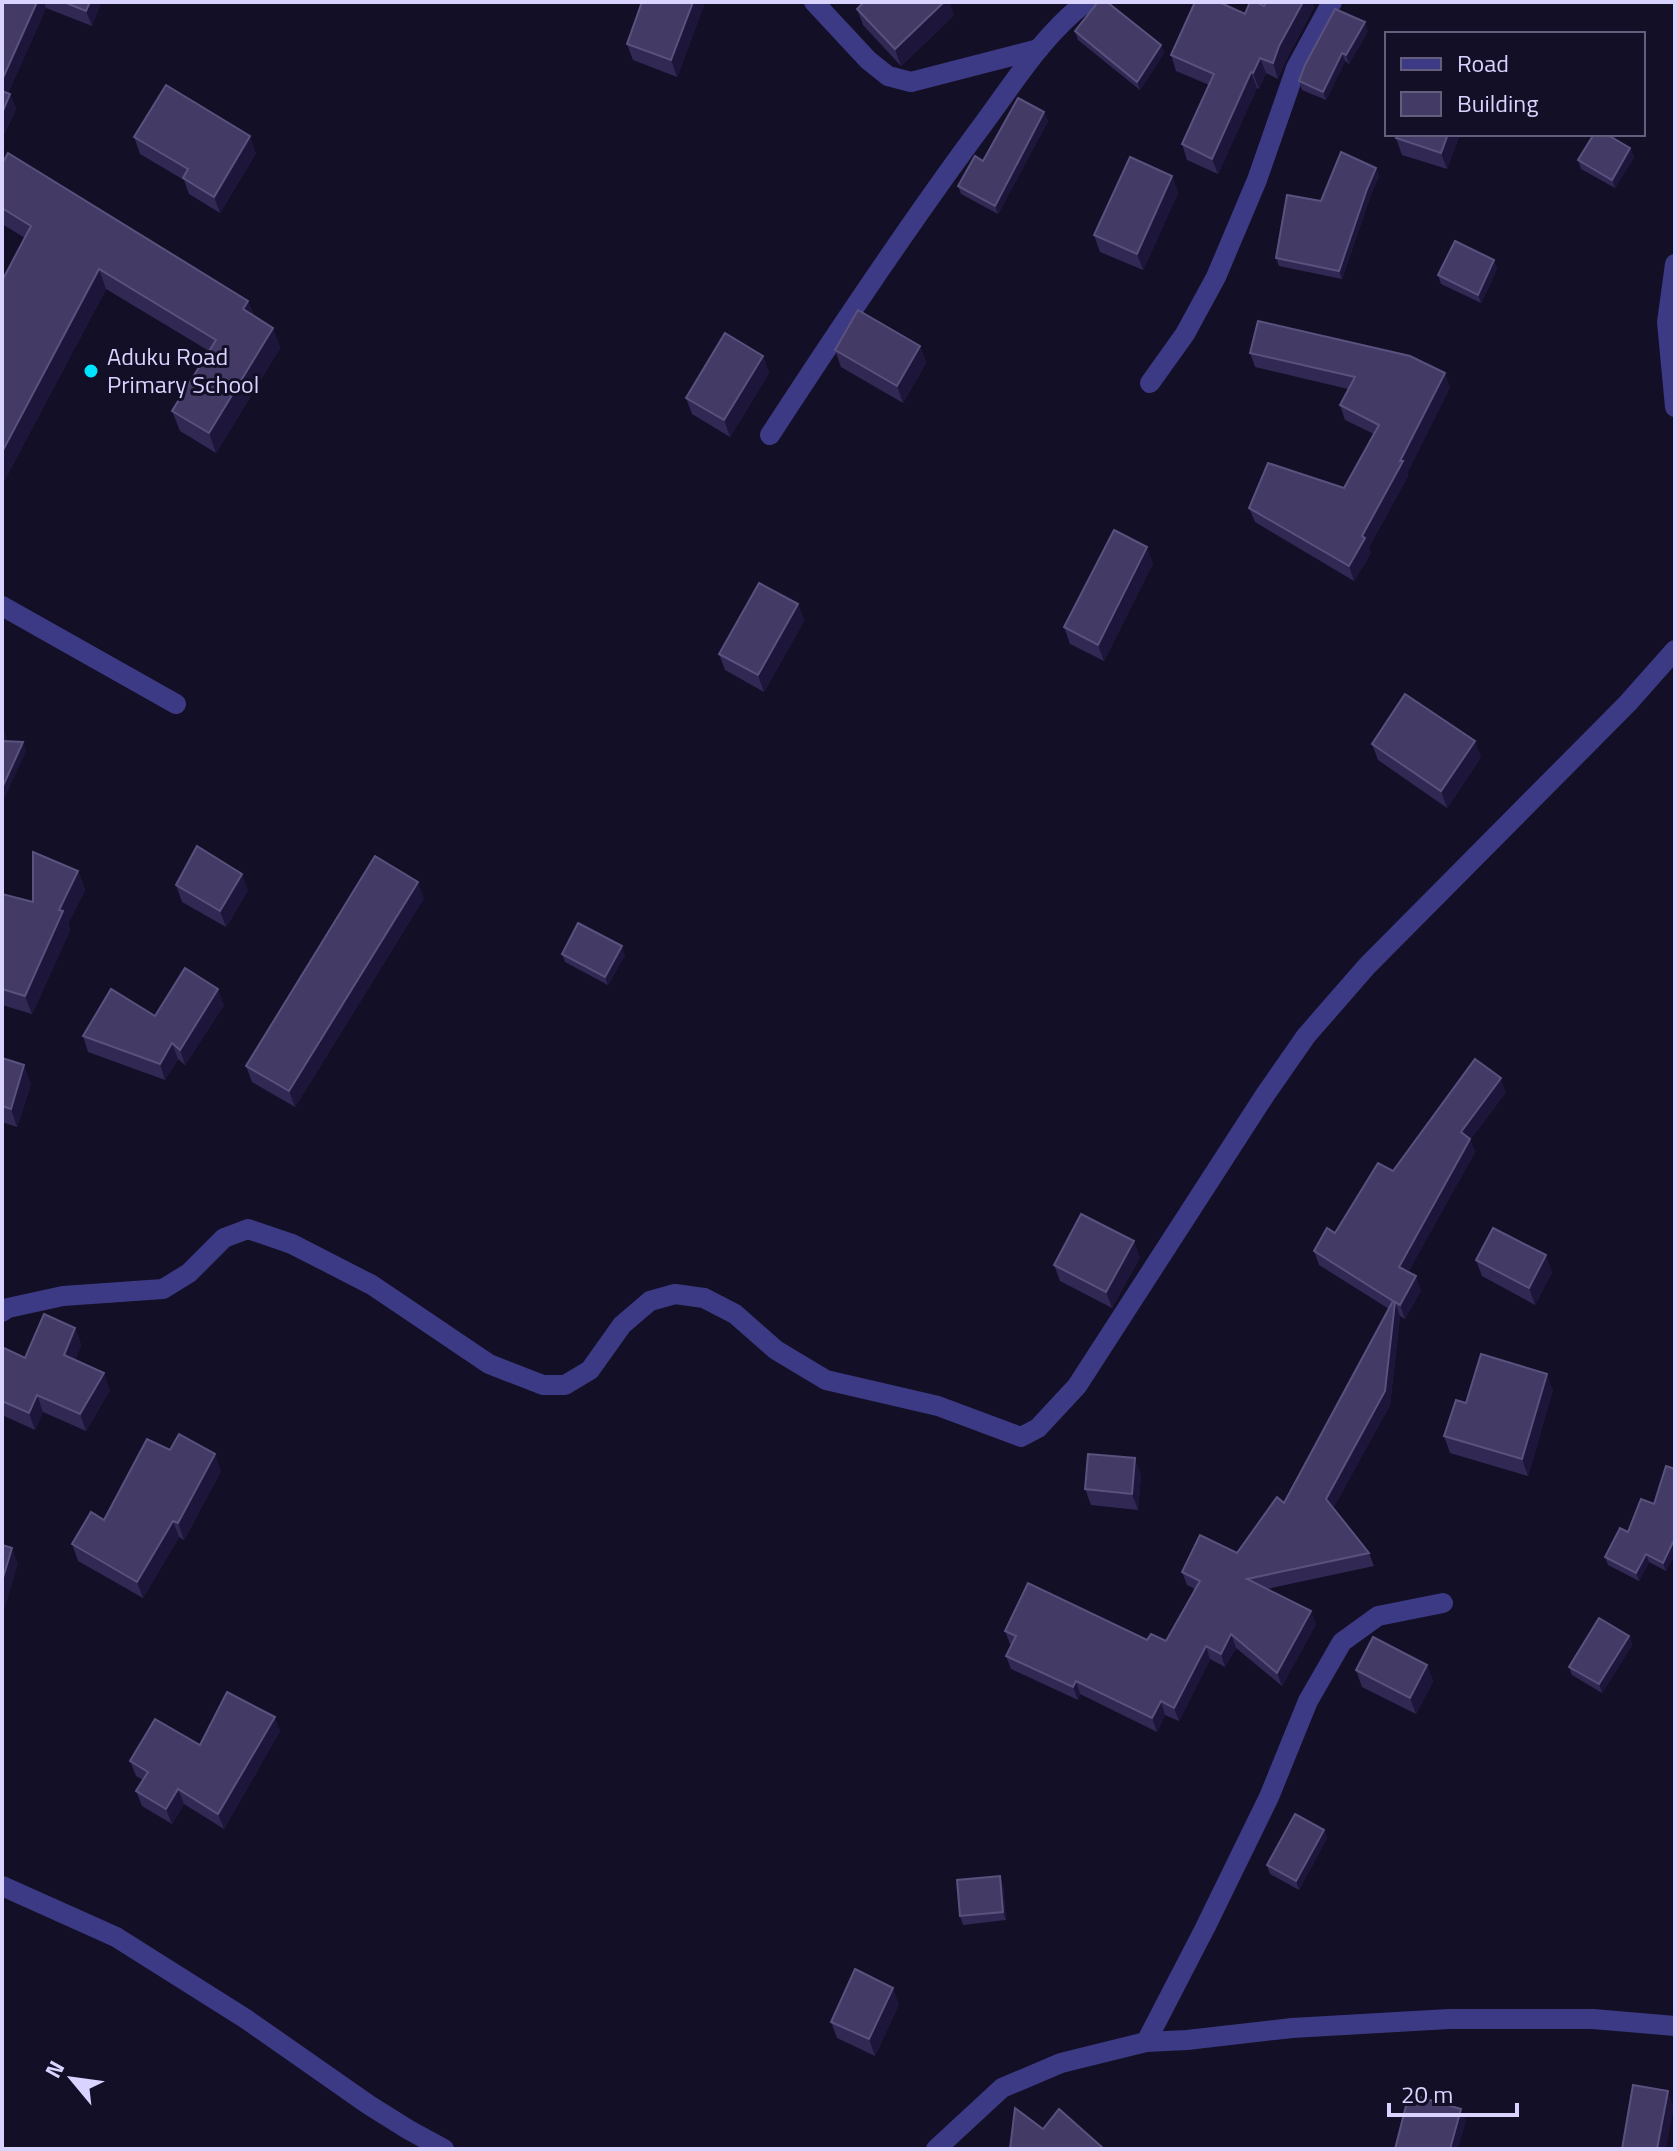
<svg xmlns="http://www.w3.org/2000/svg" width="1677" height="2151" viewBox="0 0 1677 2151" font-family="'Titillium Web',sans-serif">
<rect width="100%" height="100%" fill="#130f26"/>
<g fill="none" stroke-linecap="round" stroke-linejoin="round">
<g stroke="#3d3a85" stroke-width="20">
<polyline points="814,2 868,60 888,76 911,82 1039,49"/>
<polyline points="1675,264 1667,322 1675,407"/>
<polyline points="1150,383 1185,334 1216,277 1257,180 1296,68 1332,2"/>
<path d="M 770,435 C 839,329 909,224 984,123 C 1015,81 1044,34 1086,2"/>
<polyline points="2,606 176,704"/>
<polyline points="2,1312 8,1308 63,1296 163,1289 189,1273 224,1238 248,1229 292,1244 372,1285 489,1364 543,1385 565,1385 590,1370 622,1325 650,1301 675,1294 704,1298 735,1314 776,1350 826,1380 938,1406 1021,1437 1038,1428 1077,1386 1265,1095 1306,1036 1367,966 1628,703 1675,650"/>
<polyline points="2,1886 116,1937 246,2019 369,2105 409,2130 444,2149"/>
<polyline points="1146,2042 1205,1928 1269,1797 1308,1701 1342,1642 1378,1616 1443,1603"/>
<polyline points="936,2149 1002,2088 1061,2063 1146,2042 1187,2040 1292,2028 1449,2019 1593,2019 1675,2026"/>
</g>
</g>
<g fill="#312854">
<polygon points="2,2 101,2 92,26 46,8 8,93 10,94 16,109 2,139"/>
<polygon points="705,2 677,77 633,60 627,44"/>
<polygon points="1266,2 1312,2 1314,7 1285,62 1278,79 1266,73 1259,89 1257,88 1218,174 1187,160 1182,144 1209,85 1176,71 1171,55 1245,14 1264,6"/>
<polygon points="857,9 954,15 901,66 863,25"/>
<polygon points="1075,31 1161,45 1164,53 1140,90 1078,40"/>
<polygon points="1368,31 1349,64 1345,61 1326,100 1302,90 1299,81"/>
<polygon points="1044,112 1048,121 998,214 961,194 958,186 983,161"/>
<polygon points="1398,134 1460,134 1447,169 1402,155 1396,138"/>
<polygon points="134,137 256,153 220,213 189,194 184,180 140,154"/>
<polygon points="1630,148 1634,157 1615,188 1581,169 1578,160"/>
<polygon points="2,164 248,301 254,316 273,328 280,348 216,453 180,431 172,411 209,351 106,289 2,485 2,281 25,238 2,224"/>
<polygon points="1376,168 1379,176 1370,197 1342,279 1279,266 1276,258 1321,201"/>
<polygon points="1172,176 1178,193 1143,270 1100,252 1094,235"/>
<polygon points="1494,260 1497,269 1481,303 1441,284 1438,275"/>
<polygon points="920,346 926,363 903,403 841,367 835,350"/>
<polygon points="1250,353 1450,387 1407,473 1408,476 1369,547 1371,553 1354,581 1255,522 1249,508 1344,488 1374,434 1345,420 1340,405 1348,389 1255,367"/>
<polygon points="763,356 769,373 730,437 692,414 686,398"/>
<polygon points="1153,563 1104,661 1070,644 1064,627"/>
<polygon points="798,604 804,621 764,692 725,670 719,654"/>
<polygon points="1372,744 1481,757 1447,808 1378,760"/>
<polygon points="78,871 85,890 68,924 70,930 32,1014 2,1005 2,894 33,902"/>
<polygon points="176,885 248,890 226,927 182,902"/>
<polygon points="424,898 295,1107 252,1082 246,1066"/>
<polygon points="562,954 625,955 608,985 565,962"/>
<polygon points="224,1005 185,1065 178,1059 165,1080 88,1052 83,1036 155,1016"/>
<polygon points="2,1058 31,1084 17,1127 2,1122"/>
<polygon points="1506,1092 1470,1140 1475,1152 1408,1272 1421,1290 1405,1319 1400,1316 1390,1405 1333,1508 1369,1553 1374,1566 1267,1589 1316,1624 1282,1686 1236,1648 1225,1667 1210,1659 1179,1721 1165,1715 1157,1732 1080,1694 1078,1700 1011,1669 1006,1656 1012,1645 1010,1644 1005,1631 1166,1641 1195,1589 1187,1585 1182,1572 1237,1553 1284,1503 1389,1309 1319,1265 1314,1251 1335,1233 1393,1171"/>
<polygon points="1140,1257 1112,1308 1060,1281 1054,1265"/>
<polygon points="1476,1260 1552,1272 1535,1305 1482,1276"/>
<polygon points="75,1328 81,1345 75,1360 110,1390 86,1431 43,1412 35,1430 2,1415 2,1347 25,1358"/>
<polygon points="1553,1390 1528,1476 1450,1453 1444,1436 1466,1403"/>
<polygon points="170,1450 221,1471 184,1540 179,1537 143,1598 78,1561 72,1544 104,1520"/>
<polygon points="1675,1469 1675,1553 1666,1571 1649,1562 1639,1581 1608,1565 1605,1557 1654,1504"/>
<polygon points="1141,1474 1138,1510 1091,1505 1085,1489"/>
<polygon points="1629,1636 1632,1645 1602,1693 1572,1675 1569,1667"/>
<polygon points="1427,1665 1433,1681 1416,1714 1362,1687 1356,1670"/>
<polygon points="280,1731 224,1829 184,1804 172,1824 142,1806 136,1791 143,1780 136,1776 130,1761 200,1745"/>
<polygon points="1324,1830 1327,1838 1299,1890 1270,1874 1267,1865"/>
<polygon points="1003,1884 1006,1920 963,1925 960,1916"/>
<polygon points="899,2004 875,2056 837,2038 831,2022"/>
</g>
<g fill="#1d163a">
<polygon points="37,2 44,2 46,8 3,104 2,100 2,80"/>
<polygon points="90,2 101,2 92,26 86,11"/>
<polygon points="693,2 705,2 677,77 671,60"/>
<polygon points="944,2 950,2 954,15 901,66 895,49"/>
<polygon points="1303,2 1312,2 1314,7 1285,62 1278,79 1273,63 1279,46"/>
<polygon points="1365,22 1368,31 1349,64 1346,55"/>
<polygon points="1161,45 1164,53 1140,90 1137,82"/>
<polygon points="1342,53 1345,61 1326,100 1323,92"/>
<polygon points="1260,58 1266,73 1259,89 1253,73"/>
<polygon points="1251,72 1257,88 1218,174 1212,159"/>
<polygon points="10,94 16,109 2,139 2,113"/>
<polygon points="1044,112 1048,121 998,214 995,206"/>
<polygon points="1448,134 1460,134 1447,169 1441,153"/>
<polygon points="250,136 256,153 220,213 214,197"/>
<polygon points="1630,148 1634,157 1615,188 1612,180"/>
<polygon points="1376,168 1379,176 1370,197 1342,279 1339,271 1367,189"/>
<polygon points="1172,176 1178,193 1143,270 1137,254"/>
<polygon points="1494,260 1497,269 1481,303 1478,295"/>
<polygon points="99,269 106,289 2,485 2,452"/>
<polygon points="248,301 256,321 243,309"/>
<polygon points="273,328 280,348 216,453 209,433"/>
<polygon points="920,346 926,363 903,403 897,386"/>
<polygon points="763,356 769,373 730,437 724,420"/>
<polygon points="1445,373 1450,387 1407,473 1408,476 1369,547 1371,553 1354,581 1349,566 1362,536"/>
<polygon points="1147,547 1153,563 1104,661 1098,645"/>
<polygon points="798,604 804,621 764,692 758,675"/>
<polygon points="4,730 7,738 2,749 2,734"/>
<polygon points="1475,741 1481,757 1447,808 1441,791"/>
<polygon points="23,742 26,751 2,804 2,788"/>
<polygon points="78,871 85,890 68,924 70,930 32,1014 25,996 59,910"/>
<polygon points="242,874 248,890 226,927 220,911"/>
<polygon points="418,882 424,898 295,1107 289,1091"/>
<polygon points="622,946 625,955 608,985 605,977"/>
<polygon points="218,989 224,1005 185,1065 180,1050"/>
<polygon points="172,1043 178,1059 165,1080 160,1064"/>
<polygon points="24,1065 31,1084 17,1127 11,1109"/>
<polygon points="1501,1078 1506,1092 1470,1140 1475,1152 1404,1280 1399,1267 1461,1132"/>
<polygon points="1134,1241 1140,1257 1112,1308 1106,1292"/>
<polygon points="1546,1255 1552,1272 1535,1305 1529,1288"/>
<polygon points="1416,1276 1421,1290 1405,1319 1400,1305"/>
<polygon points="1395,1302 1400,1316 1390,1405 1331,1513 1326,1499"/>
<polygon points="75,1328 81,1345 70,1372 64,1355"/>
<polygon points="104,1373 110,1390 86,1431 80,1414"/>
<polygon points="1547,1374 1553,1390 1528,1476 1522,1459"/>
<polygon points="37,1395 43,1412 35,1430 29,1413"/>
<polygon points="215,1454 221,1471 184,1540 178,1523"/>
<polygon points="1135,1458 1141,1474 1138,1510 1132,1494"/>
<polygon points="173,1521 179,1537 143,1598 137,1582"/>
<polygon points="1675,1538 1675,1553 1666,1571 1663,1563"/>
<polygon points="12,1548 18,1564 2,1617 2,1581"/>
<polygon points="1646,1554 1649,1562 1639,1581 1636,1573"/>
<polygon points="1311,1611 1316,1624 1282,1686 1277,1673"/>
<polygon points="1231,1634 1236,1648 1225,1667 1221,1654"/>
<polygon points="1629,1636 1632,1645 1602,1693 1599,1684"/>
<polygon points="1206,1646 1210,1659 1179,1721 1174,1708"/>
<polygon points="1427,1665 1433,1681 1416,1714 1410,1698"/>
<polygon points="1076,1681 1080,1694 1078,1700 1073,1687"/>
<polygon points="1161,1701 1165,1715 1157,1732 1152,1718"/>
<polygon points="275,1717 280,1731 224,1829 218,1814"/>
<polygon points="178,1789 184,1804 172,1824 166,1809"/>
<polygon points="1324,1830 1327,1838 1299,1890 1296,1881"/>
<polygon points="1000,1876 1003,1884 1006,1920 1003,1912"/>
<polygon points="893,1988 899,2004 875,2056 869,2039"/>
<polygon points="1668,2091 1674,2107 1666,2149 1657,2149"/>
<polygon points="1461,2109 1466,2121 1458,2149 1450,2149"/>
</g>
<g fill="#433a66" stroke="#5a527e" stroke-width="2">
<polygon points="2,2 37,2 2,80"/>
<polygon points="64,2 90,2 86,11"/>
<polygon points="642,2 693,2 671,60 627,44"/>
<polygon points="864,2 944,2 895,49 857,9"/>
<polygon points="1098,2 1107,2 1161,45 1137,82 1075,31"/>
<polygon points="1195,2 1219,2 1245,14 1250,2 1256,2 1264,6 1266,2 1303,2 1279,46 1273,63 1260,58 1253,73 1251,72 1212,159 1182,144 1214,74 1171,55"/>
<polygon points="1335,9 1365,22 1346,55 1342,53 1323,92 1299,81 1305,65"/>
<polygon points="166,85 250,136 214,197 183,178 188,169 134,137"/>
<polygon points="2,91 10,94 2,113"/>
<polygon points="1018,98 1044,112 995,206 958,186 975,156 983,161"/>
<polygon points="1398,134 1448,134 1441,153 1396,138"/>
<polygon points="1594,134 1606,134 1630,148 1612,180 1578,160"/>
<polygon points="1341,152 1376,168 1367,189 1339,271 1276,258 1287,195 1321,201"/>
<polygon points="8,153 248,301 243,309 273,328 209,433 172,411 216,340 99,269 2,452 2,281 31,226 2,208 2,164"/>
<polygon points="1130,157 1172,176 1137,254 1094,235"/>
<polygon points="1455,241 1494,260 1478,295 1438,275"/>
<polygon points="858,310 920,346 897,386 835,350"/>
<polygon points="1258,321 1410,356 1445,373 1400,461 1403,461 1362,536 1365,538 1349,566 1249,508 1268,463 1344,488 1379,425 1340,405 1355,377 1250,353"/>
<polygon points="725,333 763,356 724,420 686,398"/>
<polygon points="1114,530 1147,547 1098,645 1064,627"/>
<polygon points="759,583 798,604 758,675 719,654"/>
<polygon points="1405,694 1475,741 1441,791 1372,744"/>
<polygon points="2,741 23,742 2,788"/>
<polygon points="197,846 242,874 220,911 176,885"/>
<polygon points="33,852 78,871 59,910 63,911 25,996 2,989 2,894 33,902"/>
<polygon points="375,856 418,882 289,1091 246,1066"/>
<polygon points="578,923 622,946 605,977 562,954"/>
<polygon points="185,968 218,989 180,1050 172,1043 160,1064 83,1036 111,989 155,1016"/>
<polygon points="2,1058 24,1065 11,1109 2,1106"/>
<polygon points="1475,1059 1501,1078 1461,1132 1470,1139 1399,1267 1416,1276 1400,1305 1395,1302 1385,1391 1326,1499 1369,1553 1247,1579 1311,1611 1277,1673 1231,1634 1221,1654 1206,1646 1174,1708 1161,1701 1152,1718 1076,1681 1073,1687 1006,1656 1016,1636 1005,1631 1028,1583 1147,1640 1151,1634 1166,1641 1200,1581 1182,1572 1200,1535 1237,1553 1277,1497 1284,1503 1393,1301 1314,1251 1327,1228 1335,1233 1378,1163 1393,1171"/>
<polygon points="1081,1214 1134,1241 1106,1292 1054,1265"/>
<polygon points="1493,1228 1546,1255 1529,1288 1476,1260"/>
<polygon points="44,1314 75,1328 64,1355 104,1373 80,1414 37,1395 29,1413 2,1401 2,1347 25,1358"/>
<polygon points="1481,1354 1547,1374 1522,1459 1444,1436 1456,1400 1466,1403"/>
<polygon points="179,1434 215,1454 178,1523 173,1521 137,1582 72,1544 91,1512 104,1520 147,1439 170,1450"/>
<polygon points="1088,1454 1135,1458 1132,1494 1085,1489"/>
<polygon points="1666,1466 1675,1469 1675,1538 1663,1563 1646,1554 1636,1573 1605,1557 1620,1528 1628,1532 1641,1499 1654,1504"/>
<polygon points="2,1545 12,1548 2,1581"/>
<polygon points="1599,1618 1629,1636 1599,1684 1569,1667"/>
<polygon points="1373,1637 1427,1665 1410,1698 1356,1670"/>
<polygon points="227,1692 275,1717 218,1814 178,1789 166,1809 136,1791 148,1772 130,1761 155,1719 200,1745"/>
<polygon points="1295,1814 1324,1830 1296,1881 1267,1865"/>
<polygon points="1000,1876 1003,1912 960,1916 957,1880"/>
<polygon points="855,1969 893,1988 869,2039 831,2022"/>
<polygon points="1633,2085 1668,2091 1657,2149 1622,2149"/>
<polygon points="1409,2094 1461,2109 1450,2149 1395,2149"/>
<polygon points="1015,2108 1043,2129 1059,2109 1104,2149 1010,2149"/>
</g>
<circle fill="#00e5ff" stroke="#130f26" stroke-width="3" cx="91" cy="371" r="8"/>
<g text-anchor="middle" stroke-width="6" stroke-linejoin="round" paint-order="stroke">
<g font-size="24" fill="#d9d4ff" stroke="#130f26" text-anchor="start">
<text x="107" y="365">Aduku Road<tspan x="107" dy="28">Primary School</tspan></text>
</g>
</g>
<rect width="1677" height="2151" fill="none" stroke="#d9d4ff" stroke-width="8"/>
<rect x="1385" y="32" width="260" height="104" fill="#130f26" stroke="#625e7d" stroke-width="2"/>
<rect x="1401" y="58" width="40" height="12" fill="#3d3a85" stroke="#625e7d" stroke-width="2"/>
<text x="1457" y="72" font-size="24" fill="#d9d4ff">Road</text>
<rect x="1401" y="92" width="40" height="24" fill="#433a66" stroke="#625e7d" stroke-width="2"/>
<text x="1457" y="112" font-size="24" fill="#d9d4ff">Building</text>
<g transform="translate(72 2079) rotate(299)" stroke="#130f26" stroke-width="6" paint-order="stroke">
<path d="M0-6L14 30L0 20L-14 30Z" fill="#d9d4ff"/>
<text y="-12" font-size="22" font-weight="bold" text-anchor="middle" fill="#d9d4ff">N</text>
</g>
<path d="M1389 2103v12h128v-12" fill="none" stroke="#d9d4ff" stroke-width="4"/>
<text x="1401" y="2103" font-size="24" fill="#d9d4ff" stroke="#130f26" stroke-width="6" paint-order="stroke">20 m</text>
</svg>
